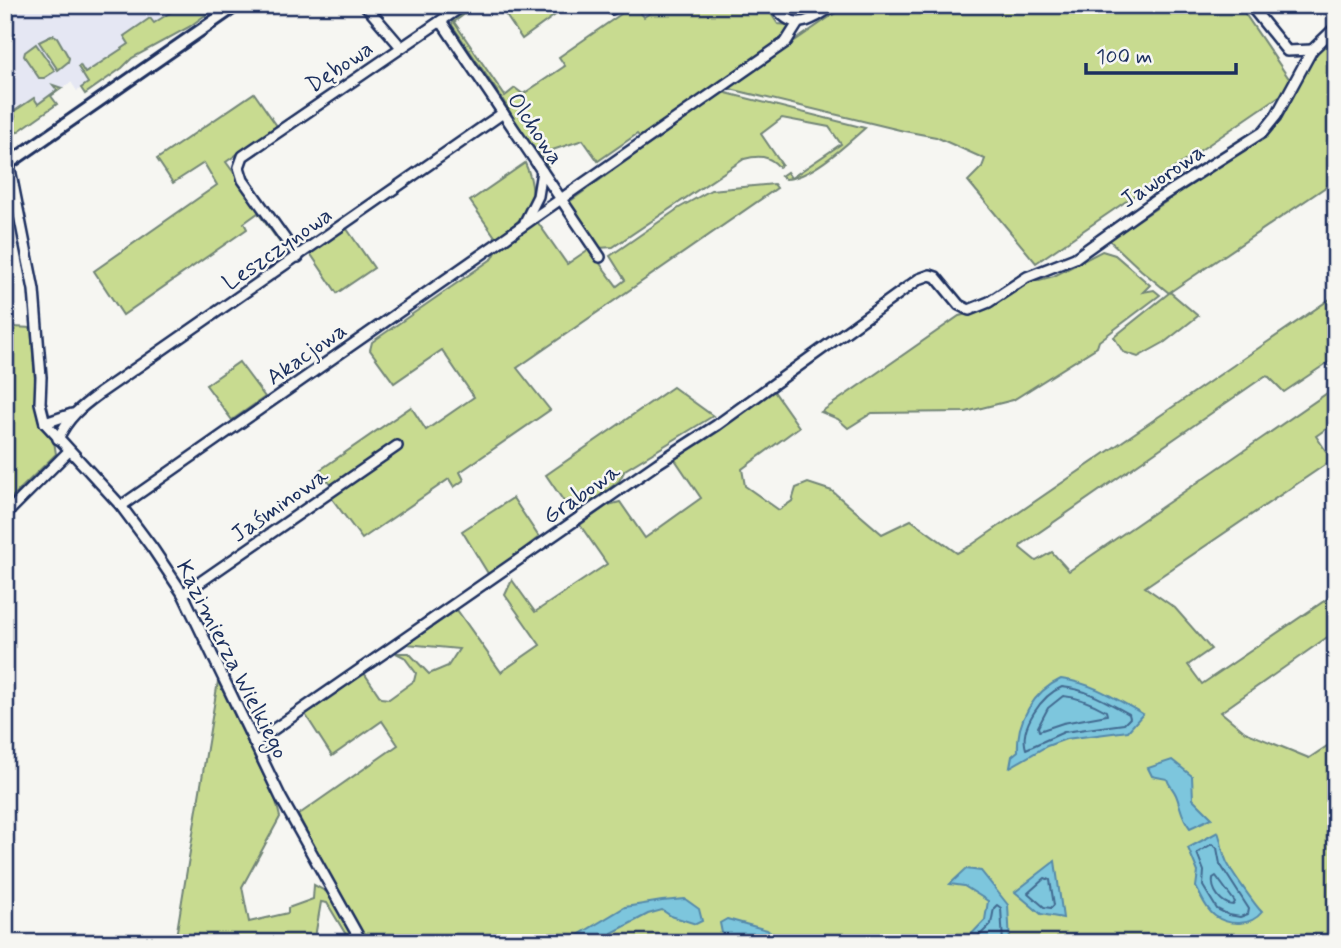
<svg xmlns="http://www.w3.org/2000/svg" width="1341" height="948" viewBox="0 0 1341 948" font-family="Mynerve,sans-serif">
<rect width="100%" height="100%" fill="#f6f6f2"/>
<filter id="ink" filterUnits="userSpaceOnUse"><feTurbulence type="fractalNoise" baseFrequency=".0143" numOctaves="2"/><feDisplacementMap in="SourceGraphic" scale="14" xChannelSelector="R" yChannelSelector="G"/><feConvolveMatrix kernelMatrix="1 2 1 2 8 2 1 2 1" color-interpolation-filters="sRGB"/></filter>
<g filter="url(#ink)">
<polygon fill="#e5e7f3" points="5,5 201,5 77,91 71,82 62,88 51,96 57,104 5,141"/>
<g fill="#c8db90" stroke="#728577" stroke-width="2">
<polygon points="169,5 219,5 189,27 132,58 122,68 85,94 81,88 88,83 78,67 80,65 85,73 129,44 124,36 150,18 154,23 171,12 167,6"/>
<polygon points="470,5 477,5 454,22 505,96 515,88 523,94 565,66 559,57 634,5 644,17 662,5 765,5 778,24 789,25 786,37 642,139 637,134 598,161 583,140 540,154 548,166 543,169 503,100 452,25 454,16"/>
<polygon points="499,5 569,5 522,39"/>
<polygon points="847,5 1022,5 1028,13 1039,5 1239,5 1294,86 1036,263 968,181 982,167 985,159 936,137 904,131 726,88"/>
<polygon points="1336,31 1336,180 1170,292 1198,316 1165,342 1138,357 1123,352 1114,337 1169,293 1141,270 1109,240 1261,138 1272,127 1319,49"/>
<polygon points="53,35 57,37 69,58 68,62 58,70 39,42"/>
<polygon points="36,44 55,71 44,78 39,78 24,56 25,52"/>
<polygon points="53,85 62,88 51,96 57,104 13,135 11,142 5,147 5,122 15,116 13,112 34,98 38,104 57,90"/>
<path d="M 722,92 L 865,128 C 846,145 810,179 785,179 L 781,176 L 787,172 L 791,178 L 841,144 L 829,127 L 782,118 L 761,134 L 782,165 L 779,167 C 769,155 758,155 744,159 L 613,247 L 599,248 L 565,205 Z"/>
<polygon points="254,93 277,126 226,162 277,232 288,254 258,213 244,223 247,229 123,315 94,271 217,185 204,163 173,183 157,159"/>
<path d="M 525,163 C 543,203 527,216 496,238 L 470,201 Z"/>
<polygon points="774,184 777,188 517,368 550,410 460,472 464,480 454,487 449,479 362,539 330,496 336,492 320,470 411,407 426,430 474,397 442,350 394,383 370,350 372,342 493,258 496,252 536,220 567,264 589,249 617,286 625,280 610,256 679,208 711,190"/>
<polygon points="347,229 374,268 337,293 310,253"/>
<polygon points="1102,251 1115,255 1150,285 1143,292 1154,290 1160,295 1099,341 1097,347 1013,400 966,412 872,413 848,428 838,419 821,412 959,316 979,311 1024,284 1054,276"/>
<polygon points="1336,295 1336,357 1284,392 1269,377 1265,376 1021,545 1020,548 1036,561 1052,552 1069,571 1336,387 1336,422 1316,436 1332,460 1145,587 1175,608 1211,649 1188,665 1202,684 1336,593 1336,631 1221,712 1245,732 1309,758 1336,740 1336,943 366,943 298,815 398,745 382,721 332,756 305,714 364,673 381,698 389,699 414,681 416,673 404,657 396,653 409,653 429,674 448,666 459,649 407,644 457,610 501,672 540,645 505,595 512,580 535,612 607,564 580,525 608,505 620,502 645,538 701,498 674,458 719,430 773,390 799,427 742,469 745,486 779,510 792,501 796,488 808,483 832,491 882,534 911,520 957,553 970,546"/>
<polygon points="5,318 14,327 31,328 38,420 54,441 56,454 5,504"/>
<polygon points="239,362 265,397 232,420 206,385"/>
<polygon points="673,387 713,416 625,470 619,481 581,510 569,509 546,475"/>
<polygon points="513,498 539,537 489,575 462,531"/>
<polygon points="218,681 276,801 280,817 242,887 249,922 288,913 288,908 313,899 314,885 332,895 359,943 351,943 327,903 321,902 314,943 175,943"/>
</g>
<g fill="#7dc6dd" stroke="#568aaa" stroke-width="2">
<path d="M 1061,679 C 1093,683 1116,699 1143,714 L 1128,731 L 1066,739 L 1047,746 L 1010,767 L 1012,756 L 1018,751 C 1016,721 1034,691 1061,679 Z"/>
<path d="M 1172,760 L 1192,776 L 1193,799 L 1212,818 L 1190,828 C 1181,817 1181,807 1176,795 C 1173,788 1169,786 1167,779 L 1152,776 L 1148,768 Z"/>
<path d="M 1218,832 C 1222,842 1222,852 1226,860 C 1228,867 1257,908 1262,912 C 1251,926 1229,926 1215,916 C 1206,910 1201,896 1196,887 L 1198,872 L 1188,848 Z"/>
<polygon points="1055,861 1063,918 1041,914 1015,892"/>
<polygon points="966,869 981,871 1008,905 1010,943 963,943 985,920 988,901 964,886 950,884"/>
<polygon points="685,899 699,909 702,921 696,924 671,916 662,910 648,914 612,933 611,943 565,943 625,907 662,901"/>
<path d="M 727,919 L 767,930 C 785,946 815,928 833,940 L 830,943 L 724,943 L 720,923 Z"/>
</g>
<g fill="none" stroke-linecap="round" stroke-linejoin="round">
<g stroke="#426b91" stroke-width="2">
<path d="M 1062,687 C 1087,689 1107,702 1129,714 L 1130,718 L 1124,724 L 1064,732 L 1026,749 C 1019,727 1042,695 1062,687 Z"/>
<path d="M 1063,696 C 1079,697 1092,703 1106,711 L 1107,715 L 1063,723 L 1039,731 L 1038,727 L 1048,708 Z"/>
<polygon points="1212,844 1217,848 1220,864 1249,909 1248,914 1240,917 1229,915 1217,909 1203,886 1204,871 1197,853"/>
<path d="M 1216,876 L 1235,902 L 1233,905 C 1221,904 1211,890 1213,878 Z"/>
<polygon points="1045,878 1050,880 1054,905 1051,908 1044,907 1028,893"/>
<polyline points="972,943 991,924 994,908 997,905 1001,908 1003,943"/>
</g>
<defs>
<g id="minor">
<polyline points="365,5 401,47"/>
<polyline points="609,5 612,9"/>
<path d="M 774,5 C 794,34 810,21 834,5"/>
<polyline points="1250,5 1287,51 1312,50"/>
<polyline points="441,21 600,257"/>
<polyline points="9,164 34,290 41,377 40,403 45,423 121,506 153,549 183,594 281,798 362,943"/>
<polyline points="525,222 538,196 542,171"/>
<polyline points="298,257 243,180 239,167 243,156 464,5"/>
<polyline points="45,423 72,414"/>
<path d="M 58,439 C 68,417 81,407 100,393 L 503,113"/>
<polyline points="121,506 786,42 798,23"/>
<polyline points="5,515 69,451"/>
<polyline points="183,594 397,446"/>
<polyline points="254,743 658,463 717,425 919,279 930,275 936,277 959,305 969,310 989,302 1027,277 1075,258 1156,200 1263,132 1276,116 1312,50 1336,27"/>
</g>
<polyline id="tertiary" points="5,166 237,5"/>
</defs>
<use href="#minor" stroke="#1b2f5e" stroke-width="14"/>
<use href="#tertiary" stroke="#1b2f5e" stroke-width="16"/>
<use href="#minor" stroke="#f6f6f2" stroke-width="9"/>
<use href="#tertiary" stroke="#f6f6f2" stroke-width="10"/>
</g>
</g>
<g text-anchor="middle" stroke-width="5" stroke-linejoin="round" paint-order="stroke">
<g font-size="23" fill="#1b2f5e" stroke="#f6f6f2">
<text transform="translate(339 66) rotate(-34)" y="8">Dębowa</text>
<text transform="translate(536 128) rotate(56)" y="8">Olchowa</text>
<text transform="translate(1162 175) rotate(-34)" y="8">Jaworowa</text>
<text transform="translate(277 248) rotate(-35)" y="8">Leszczynowa</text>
<text transform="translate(306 353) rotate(-35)" y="8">Akacjowa</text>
<text transform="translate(581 493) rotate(-35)" y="8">Grabowa</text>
<text transform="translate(279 504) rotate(-35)" y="8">Jaśminowa</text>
<text transform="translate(233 659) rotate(63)" y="8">Kazimierza Wielkiego</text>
</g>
</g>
<rect width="1341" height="948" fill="none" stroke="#f6f6f2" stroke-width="28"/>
<rect x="14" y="14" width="1313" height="920" fill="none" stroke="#1b2f5e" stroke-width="2.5" filter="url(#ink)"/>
<path d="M1086 63v10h150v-10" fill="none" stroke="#1b2f5e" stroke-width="3.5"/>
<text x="1096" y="63" font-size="21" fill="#1b2f5e" stroke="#f6f6f2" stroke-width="5" paint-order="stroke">100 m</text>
</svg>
